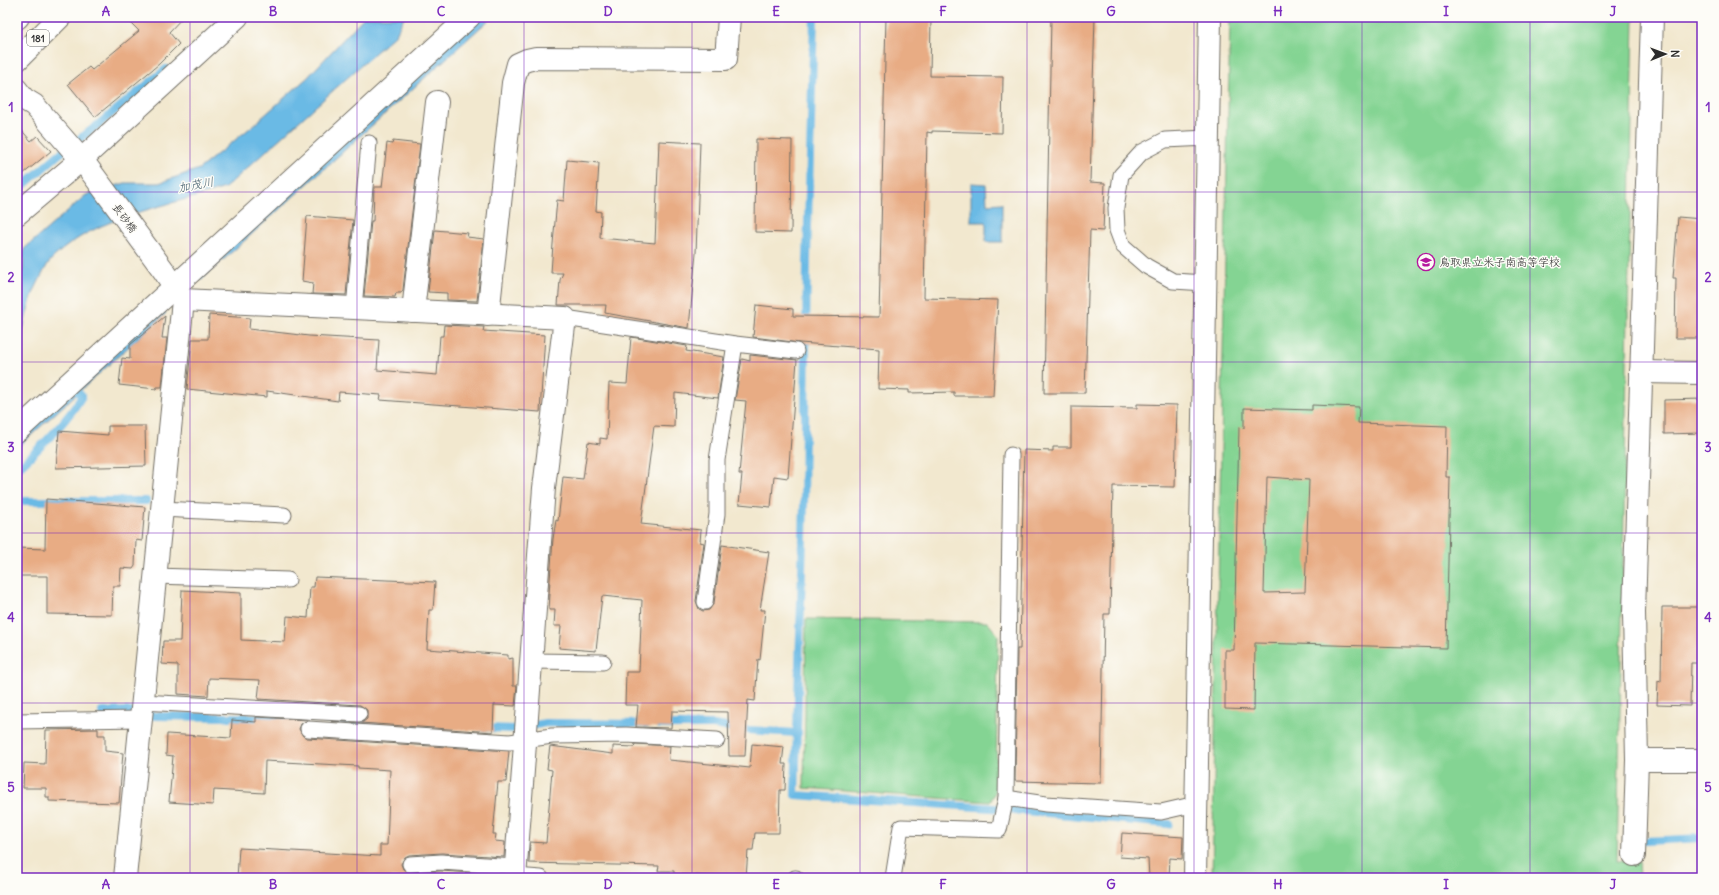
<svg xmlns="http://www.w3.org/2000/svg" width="1719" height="895" viewBox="0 0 1719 895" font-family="Delius,'Klee One',sans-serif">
<rect width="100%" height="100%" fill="#fdfcf7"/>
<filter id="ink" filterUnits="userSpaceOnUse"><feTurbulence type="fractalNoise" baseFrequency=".025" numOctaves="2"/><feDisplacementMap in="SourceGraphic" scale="8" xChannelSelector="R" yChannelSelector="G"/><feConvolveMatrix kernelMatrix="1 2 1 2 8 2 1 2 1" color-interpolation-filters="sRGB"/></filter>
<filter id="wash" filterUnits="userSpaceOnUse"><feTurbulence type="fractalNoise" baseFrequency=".012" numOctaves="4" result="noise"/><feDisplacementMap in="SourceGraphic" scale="16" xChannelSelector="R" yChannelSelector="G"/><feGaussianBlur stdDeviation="0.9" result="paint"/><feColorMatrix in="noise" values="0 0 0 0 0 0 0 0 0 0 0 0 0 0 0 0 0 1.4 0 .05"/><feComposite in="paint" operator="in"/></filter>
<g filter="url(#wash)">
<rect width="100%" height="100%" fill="#f2e8cf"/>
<g fill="#84d493" stroke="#58805f">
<polygon points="1230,17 1634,17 1617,861 1639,862 1640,878 1212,878"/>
<polygon points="806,619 987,622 998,635 996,790 990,802 804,788"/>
</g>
<g fill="#6abae5" stroke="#4a7288">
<path d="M 364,17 L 404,17 L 396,34 L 225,188 C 170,206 97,215 54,257 C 47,263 42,275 38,283 C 27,303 25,328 17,350 L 17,285 L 23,270 L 24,249 L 86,195 L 125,183 L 159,183 L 199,169 L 250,128 L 307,78 Z"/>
<polygon points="475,17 492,17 201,280 195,275"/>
<polygon points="971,183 986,184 987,204 1002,203 1002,242 986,242 986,222 971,222"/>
<polygon points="160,306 166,313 17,448 17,436"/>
</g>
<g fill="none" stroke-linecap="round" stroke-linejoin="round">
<g stroke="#6abae5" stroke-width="8">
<polyline points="814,17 807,259 804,505 795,795 992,808 1169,824"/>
<polyline points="17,191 58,155 90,131 166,69"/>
<path d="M 17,469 C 39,449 67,422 82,396 L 75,390"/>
<polyline points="17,501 146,501"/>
<polyline points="102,712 125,711 155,716 306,718"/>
<polyline points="327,720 374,723"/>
<polyline points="660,725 713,725 748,730 798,733"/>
<polyline points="483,728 517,729 545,723 647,724"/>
<polyline points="1646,841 1702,838"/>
</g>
</g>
<g id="blocks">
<g fill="#e8ac84" fill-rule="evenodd">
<polygon points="125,17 183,17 169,32 179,44 159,64 95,117 68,84 89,67 92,70 139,31"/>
<polygon points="886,17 931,17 930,76 1003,77 1002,133 932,131 932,133 927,132 924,298 998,300 993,396 954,396 954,392 909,393 909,390 878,389 879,349 800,343 753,337 756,305 793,309 793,316 879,317"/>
<polygon points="1051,17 1095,17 1090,182 1105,183 1103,231 1090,230 1085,393 1044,393"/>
<polygon points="17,125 31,141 37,136 51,151 17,179"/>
<polygon points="756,139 792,140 791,233 755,232"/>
<polygon points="393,141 420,144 403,290 401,293 396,293 395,297 364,296 371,221 373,221 374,187 382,187 387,143 392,144"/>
<polygon points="659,141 700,143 696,253 689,328 605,313 606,305 558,305 560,280 563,273 551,273 553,244 557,200 564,201 567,160 599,163 596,211 601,212 600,238 655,243"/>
<polygon points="307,216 353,220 346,295 312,294 313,283 302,281"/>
<polygon points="1678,217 1702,219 1702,338 1675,338 1676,278 1673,278"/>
<polygon points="435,230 468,233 467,237 484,239 477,301 447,300 447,293 428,292"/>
<polygon points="209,315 250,318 249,329 309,336 379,340 377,370 437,375 440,336 443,336 444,325 484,327 483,331 545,335 540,412 380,400 381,395 339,392 338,401 267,391 267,397 187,389 192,339 208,339"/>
<polygon points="165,316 162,338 167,338 162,387 157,387 156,389 119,385 122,358 130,359 130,345"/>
<polygon points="631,337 687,346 686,351 724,357 718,398 675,393 674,427 654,426 641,524 701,530 700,542 704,543 696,601 699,609 703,611 709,610 714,603 722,545 769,552 760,610 765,610 760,660 758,659 755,701 748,700 745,756 729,756 728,712 672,711 671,728 636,727 638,705 625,705 626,672 639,672 642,600 602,596 596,651 559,648 561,626 554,626 555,610 549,610 550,594 549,594 553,539 556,520 558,521 563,477 583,479 588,442 600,444 600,438 607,439 609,383 627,384"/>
<polygon points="750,355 797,360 788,478 774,476 771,507 739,504 742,474 739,474 746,401 735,400 742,359 750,361"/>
<polygon points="1702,399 1702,433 1664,434 1664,400"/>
<polygon points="1137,404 1177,405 1175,487 1113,486 1110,614 1104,614 1101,783 1015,781 1017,649 1020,649 1024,450 1053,451 1053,447 1071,447 1071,407 1137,408"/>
<path d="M 1312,405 L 1359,407 L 1358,423 L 1447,426 L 1446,477 L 1450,477 L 1446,648 L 1255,643 L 1254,710 L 1225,709 L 1225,650 L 1234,650 L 1239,427 L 1244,428 L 1244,408 L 1312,410 ZM 1267,477 L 1309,480 L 1305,592 L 1264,593 Z"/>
<polygon points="108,426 145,426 146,466 56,468 59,431 108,435"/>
<polygon points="46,499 145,507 142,541 136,540 135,566 133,569 121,568 120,586 113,586 112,615 47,614 47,576 17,576 17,548 45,549"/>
<polygon points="315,577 435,582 433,610 429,610 427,649 508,655 508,659 513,658 513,686 517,686 515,706 494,705 493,732 331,721 363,722 367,719 367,710 360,705 258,699 260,680 209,678 208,696 178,694 178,665 162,664 163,641 180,641 182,590 241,593 241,640 285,642 287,616 308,618 310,587 314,587"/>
<polygon points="1662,607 1702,607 1702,663 1691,663 1690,706 1657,705 1658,681 1661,682"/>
<polygon points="256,717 308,720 301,724 299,729 303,736 307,738 509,751 506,782 498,782 493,834 496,834 495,841 505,842 504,857 442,853 409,855 405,857 401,864 403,869 410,873 441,871 500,875 500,878 237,878 239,848 380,856 380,845 387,845 390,770 358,768 358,766 265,761 264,793 214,790 213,805 169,802 173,756 166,755 167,734 231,738 232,720 256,722"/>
<polygon points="98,729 98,735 105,735 105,751 123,753 119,803 49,801 49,797 46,797 46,788 23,788 24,763 45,764 46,730"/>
<polygon points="635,744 670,746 669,760 750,768 752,744 784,747 782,764 786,764 785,790 780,790 779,833 755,833 753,850 748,850 746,878 674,874 674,871 658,871 659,866 529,863 530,842 546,843 552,770 547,769 550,746 613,754 613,746 634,747"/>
<polygon points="1122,833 1183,837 1182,859 1170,858 1169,878 1149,878 1148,859 1120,857"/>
</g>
</g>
</g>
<g filter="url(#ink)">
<use href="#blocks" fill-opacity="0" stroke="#716d64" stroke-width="1"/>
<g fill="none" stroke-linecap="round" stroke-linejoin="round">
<defs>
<g id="lane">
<polyline points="1206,283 1173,281 1146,266 1123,246 1117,230 1116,208 1121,175 1142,152 1165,140 1208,138"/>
<polyline points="354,308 369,143"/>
<polyline points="565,318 735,344 796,351"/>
<polyline points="161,509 284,515"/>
<polyline points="155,576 288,580"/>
<polyline points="705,602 717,514 717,460 735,344"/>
<polyline points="532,661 603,662"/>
<polyline points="142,702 359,714"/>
<polyline points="17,721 140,719"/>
<polyline points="308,729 510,742 552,736 626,735 717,740"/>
<polyline points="1006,798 1046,804 1161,812 1196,804"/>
<polyline points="410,864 441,862 516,867"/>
<polyline points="515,876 541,878"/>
<polyline points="795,878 796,878"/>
<polyline points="893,878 901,827 999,830 1006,798 1011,455"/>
</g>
<g id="street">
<polyline points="17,90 24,99 34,105 86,165 164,271 183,300 125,878"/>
<polyline points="17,214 82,159 237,17"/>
<polyline points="183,300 565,318 544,488 515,878"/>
<polyline points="413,311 437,102"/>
<polyline points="488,315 513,83 518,64 527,60 536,58 726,59 729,17"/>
<polyline points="1641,372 1702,373"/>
<polyline points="17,431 469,17"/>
<polyline points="1637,760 1702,760"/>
<polyline points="1634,855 1637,760 1634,613 1636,546 1652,17"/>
<polyline points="1195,878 1210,17"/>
</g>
<g id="highway">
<polyline points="17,18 18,17"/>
<polyline points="17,60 60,17"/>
</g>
</defs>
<use href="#lane" stroke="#716d64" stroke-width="17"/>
<use href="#street" stroke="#716d64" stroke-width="24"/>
<use href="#highway" stroke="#716d64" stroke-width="24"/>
<use href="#lane" stroke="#fff" stroke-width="15"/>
<use href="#street" stroke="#fff" stroke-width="22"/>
<use href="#highway" stroke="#fff" stroke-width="22"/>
</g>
</g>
<path fill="none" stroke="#7b2cbf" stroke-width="1" stroke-opacity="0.55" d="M 190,17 L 190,878M 357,17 L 357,878M 524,17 L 524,878M 692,17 L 692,878M 860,17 L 860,878M 1027,17 L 1027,878M 1194,17 L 1194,878M 1362,17 L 1362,878M 1530,17 L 1530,878M 17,192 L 1702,192M 17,362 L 1702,362M 17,533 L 1702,533M 17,703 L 1702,703"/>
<defs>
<symbol id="school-ring" viewBox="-11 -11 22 22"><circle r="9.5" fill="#fdfcf7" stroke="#b5179e" stroke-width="1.5"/><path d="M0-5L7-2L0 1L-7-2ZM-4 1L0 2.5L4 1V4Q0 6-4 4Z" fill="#b5179e"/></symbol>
</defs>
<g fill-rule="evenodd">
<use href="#school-ring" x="1416" y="252" width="20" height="20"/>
</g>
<g text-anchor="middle" stroke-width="3" stroke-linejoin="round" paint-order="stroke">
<rect fill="#fdfcf7" stroke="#6a6a68" stroke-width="1" x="27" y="30" width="22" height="16" rx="3"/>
<g font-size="10" font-weight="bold" fill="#2b2b2b">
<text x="38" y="42">181</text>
</g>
<g font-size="11" fill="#2b2b2b" stroke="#fdfcf7">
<text transform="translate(125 218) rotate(54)" y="4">長砂橋</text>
</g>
<g font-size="11" fill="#2b2b2b" stroke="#fdfcf7" text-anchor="start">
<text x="1439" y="266">鳥取県立米子南高等学校</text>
</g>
<g font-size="12" font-style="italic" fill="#415d6c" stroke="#fdfcf7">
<text transform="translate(196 185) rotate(-11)" y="4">加茂川</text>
</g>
</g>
<rect width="1719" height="895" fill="none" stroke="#fdfcf7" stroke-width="44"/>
<g transform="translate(1665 54) rotate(89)" stroke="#fdfcf7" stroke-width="3" paint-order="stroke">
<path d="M0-3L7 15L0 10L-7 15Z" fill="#2b2b2b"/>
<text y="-6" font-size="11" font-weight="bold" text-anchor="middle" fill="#2b2b2b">N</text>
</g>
<rect x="22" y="22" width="1675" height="851" fill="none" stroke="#7b2cbf" stroke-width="1.5"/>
<g font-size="13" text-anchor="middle" font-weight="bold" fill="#7b2cbf">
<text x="106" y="16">A</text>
<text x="273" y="16">B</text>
<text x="441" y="16">C</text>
<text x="608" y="16">D</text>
<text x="776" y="16">E</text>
<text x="943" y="16">F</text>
<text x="1111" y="16">G</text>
<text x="1278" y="16">H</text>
<text x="1446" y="16">I</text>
<text x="1613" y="16">J</text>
<text x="11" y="112">1</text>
<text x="1708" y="112">1</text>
<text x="11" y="282">2</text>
<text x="1708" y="282">2</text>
<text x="11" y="452">3</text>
<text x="1708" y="452">3</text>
<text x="11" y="622">4</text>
<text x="1708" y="622">4</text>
<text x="11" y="792">5</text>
<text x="1708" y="792">5</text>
<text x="106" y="889">A</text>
<text x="273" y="889">B</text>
<text x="441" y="889">C</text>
<text x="608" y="889">D</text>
<text x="776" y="889">E</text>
<text x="943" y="889">F</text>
<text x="1111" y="889">G</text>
<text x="1278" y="889">H</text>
<text x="1446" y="889">I</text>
<text x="1613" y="889">J</text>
</g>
</svg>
